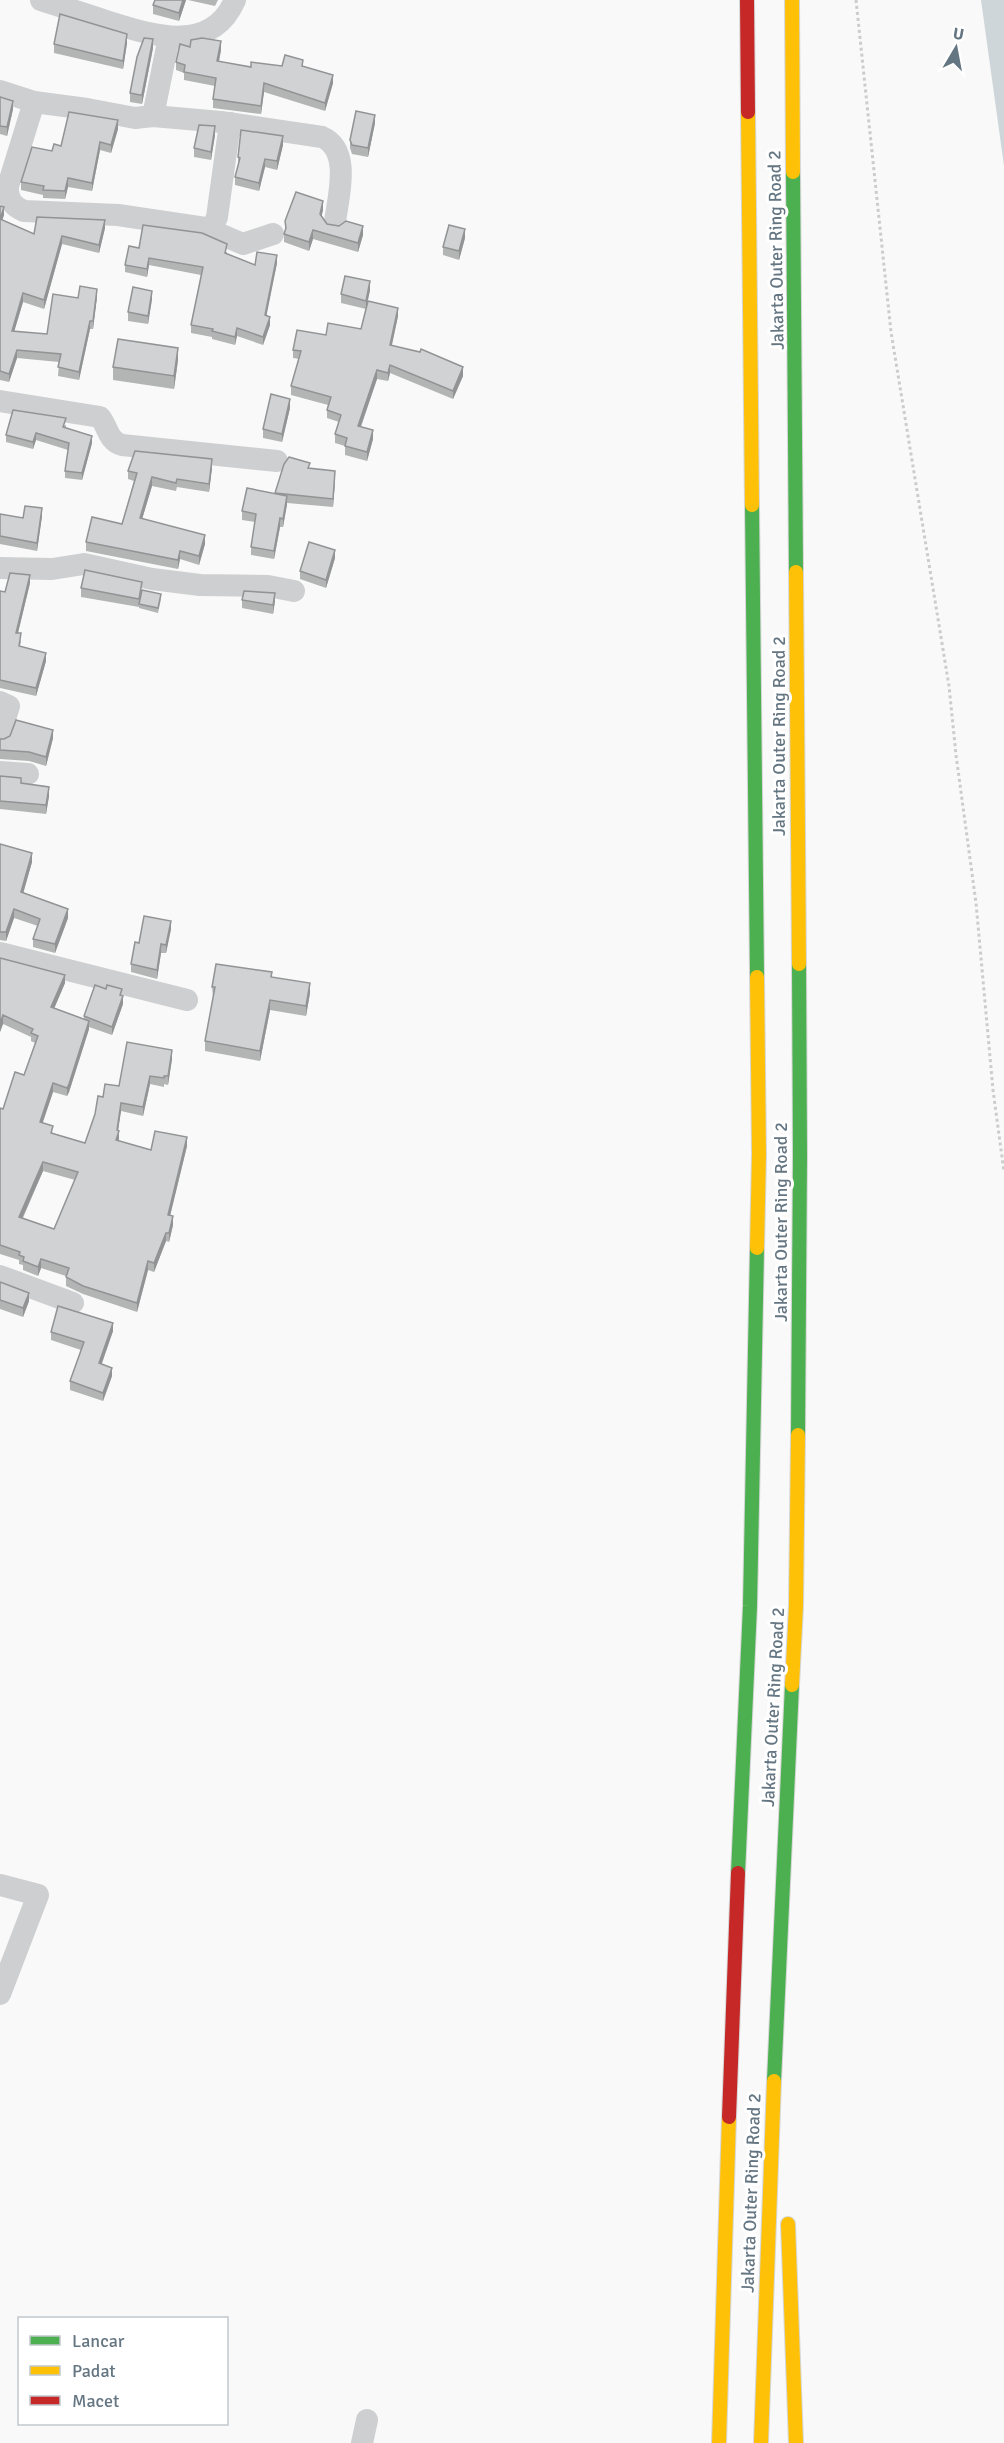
<svg xmlns="http://www.w3.org/2000/svg" width="1004" height="2443" viewBox="0 0 1004 2443" font-family="Signika,sans-serif">
<rect width="100%" height="100%" fill="#f9f9f9"/>
<polygon fill="#ced6d9" points="981,0 1004,0 1004,166"/>
<g fill="none" stroke-linecap="round" stroke-linejoin="round">
<defs>
<g id="fast">
<polyline points="793,172 796,572"/>
<polyline points="752,505 757,977"/>
<polyline points="798,1435 800,1155 799,964"/>
<polyline points="738,1873 750,1606 757,1248"/>
<polyline points="774,2081 792,1685"/>
</g>
<g id="slow">
<polyline points="792,0 793,172"/>
<polyline points="748,112 752,505"/>
<polyline points="796,572 799,964"/>
<polyline points="757,1248 759,1154 757,977"/>
<polyline points="792,1685 796,1606 798,1435"/>
<polyline points="788,2224 796,2443"/>
<polyline points="719,2443 729,2117"/>
<polyline points="761,2443 774,2081"/>
</g>
<g id="jam">
<polyline points="747,0 748,112"/>
<polyline points="729,2117 738,1873"/>
</g>
</defs>
<use href="#fast" stroke="#d5d6d6" stroke-width="16"/>
<use href="#slow" stroke="#d5d6d6" stroke-width="16"/>
<use href="#jam" stroke="#d5d6d6" stroke-width="16"/>
<polyline stroke="#cbcccd" stroke-width="3" stroke-dasharray="3 3" stroke-linecap="butt" points="856,0 891,332 949,686 956,755 976,903 993,1090 1004,1172"/>
<g stroke="#cecfd0" stroke-width="22">
<path d="M 41,0 C 62,7 83,13 103,20 C 148,34 210,57 235,0"/>
<path d="M 0,91 L 34,102 L 8,186 C 7,198 12,206 24,211 L 118,215 L 212,229 L 217,217 L 230,123"/>
<path d="M 34,102 L 87,109 L 135,118 L 153,116 L 221,122 L 322,137 C 352,150 338,197 335,222"/>
<polyline points="153,116 169,37"/>
<polyline points="208,229 243,244 273,234"/>
<path d="M 0,401 L 100,417 C 108,427 108,441 122,445 L 277,461"/>
<polyline points="0,568 52,569 84,564 152,579 200,585 268,586 294,591"/>
<polyline points="0,702 9,706 0,735"/>
<polyline points="0,772 28,774"/>
<polyline points="0,953 187,1000"/>
<polyline points="0,1276 73,1303"/>
<polyline points="0,1885 38,1895 0,1994"/>
<polyline points="362,2443 367,2420"/>
</g>
<use href="#fast" stroke="#4caf50" stroke-width="14"/>
<use href="#slow" stroke="#ffc107" stroke-width="14"/>
<use href="#jam" stroke="#c62828" stroke-width="14"/>
</g>
<g fill="#b3b5b5" fill-rule="evenodd">
<polygon points="155,0 186,0 179,21 153,14 153,5"/>
<polygon points="188,0 218,0 215,6"/>
<polygon points="127,43 123,69 54,53 54,44"/>
<polygon points="190,47 221,50 219,62 251,67 303,66 333,83 325,111 264,92 261,114 213,108 213,99 215,86 184,80 184,73 176,70 176,62"/>
<polygon points="153,48 142,104 130,102 130,93"/>
<polygon points="0,97 13,109 7,136 0,134"/>
<polygon points="375,123 368,157 352,154 350,148 350,140"/>
<polygon points="118,129 111,153 100,150 92,191 68,187 65,199 43,198 43,195 21,190 21,182 52,151 61,146"/>
<polygon points="215,135 211,160 194,157 194,148"/>
<polygon points="283,145 277,170 265,167 259,191 235,185 235,177 238,166 238,157"/>
<polygon points="0,206 4,215 2,220 34,234 105,228 99,253 62,244 44,309 23,302 14,331 47,334 78,298 97,297 93,329 90,329 79,380 58,376 59,362 17,358 9,382 0,380"/>
<polygon points="323,210 321,216 327,224 363,235 358,252 313,239 309,251 284,242 284,234 285,229 285,221"/>
<polygon points="465,238 459,260 443,255 443,247"/>
<polygon points="139,248 227,252 227,254 255,265 277,263 266,316 270,325 263,345 237,336 235,345 212,339 212,337 191,333 191,325 201,275 149,265 147,277 125,272 125,265"/>
<polygon points="370,290 366,309 341,303 341,294"/>
<polygon points="152,299 148,324 128,321 128,312"/>
<polygon points="398,316 392,345 463,376 453,399 390,373 388,381 377,379 361,427 373,439 367,461 345,455 345,446 335,443 335,434 339,422 327,418 327,410 328,405 291,395 291,386 299,359 293,358 293,350 326,335 361,329"/>
<polygon points="178,360 174,389 113,380 113,367"/>
<polygon points="290,408 282,442 263,438 263,429"/>
<polygon points="66,425 66,428 92,443 82,480 65,478 65,471 68,450 36,440 33,449 6,442 6,435"/>
<polygon points="212,468 209,492 177,487 176,491 152,486 142,519 205,544 199,565 180,559 178,569 86,551 86,542 122,524 134,481 128,479 128,471"/>
<polygon points="310,469 335,480 333,507 287,503 283,527 280,527 274,559 251,555 251,547 255,522 242,520 242,511 275,494"/>
<polygon points="0,514 23,518 42,516 37,551 0,544"/>
<polygon points="335,558 326,588 300,579 300,571"/>
<polygon points="30,583 18,633 21,642 20,646 46,661 36,696 0,688 0,591 5,592"/>
<polygon points="81,588 142,590 161,599 158,613 139,608 139,607 81,597"/>
<polygon points="242,600 275,601 273,614 242,608"/>
<polygon points="53,738 46,766 29,761 0,759 0,739"/>
<polygon points="0,776 21,783 49,796 46,814 0,809"/>
<polygon points="0,844 32,862 23,893 68,918 55,953 33,947 33,939 38,926 14,918 6,941 0,940"/>
<polygon points="171,929 166,953 161,953 157,979 131,972 131,964"/>
<path d="M 0,958 L 65,983 L 54,1008 L 84,1019 L 84,1016 L 122,995 L 123,1004 L 112,1035 L 89,1027 L 89,1029 L 69,1092 L 67,1096 L 53,1092 L 42,1123 L 53,1133 L 85,1143 L 103,1097 L 119,1086 L 172,1059 L 168,1085 L 164,1084 L 164,1087 L 150,1084 L 143,1116 L 121,1111 L 118,1130 L 119,1139 L 118,1141 L 151,1150 L 187,1146 L 170,1216 L 173,1225 L 169,1242 L 166,1241 L 154,1272 L 148,1270 L 137,1312 L 83,1294 L 66,1286 L 66,1276 L 41,1268 L 38,1276 L 23,1270 L 23,1265 L 19,1264 L 19,1260 L 0,1254 L 0,1108 L 3,1109 L 24,1075 L 35,1043 L 31,1041 L 31,1037 L 3,1024 L 0,1032 ZM 43,1171 L 75,1180 L 54,1229 L 23,1218 Z"/>
<polygon points="272,977 310,993 306,1016 270,1010 260,1061 205,1051 205,1041 213,997 212,987"/>
<polygon points="0,1282 29,1301 23,1317 0,1309"/>
<polygon points="113,1331 101,1364 112,1376 103,1401 70,1390 70,1381 81,1350 51,1340 51,1332"/>
</g>
<g fill="#929394">
<polygon points="183,0 186,0 179,21 179,13"/>
<polygon points="127,34 127,43 123,69 123,61"/>
<polygon points="153,39 153,48 142,104 142,95"/>
<polygon points="221,41 221,50 217,70 217,61"/>
<polygon points="333,75 333,83 325,111 325,103"/>
<polygon points="264,83 264,92 261,114 261,106"/>
<polygon points="13,101 13,109 7,136 7,127"/>
<polygon points="375,115 375,123 368,157 368,148"/>
<polygon points="118,120 118,129 111,153 111,145"/>
<polygon points="215,126 215,135 211,160 211,152"/>
<polygon points="283,136 283,145 277,170 277,161"/>
<polygon points="100,142 100,150 92,191 92,183"/>
<polygon points="265,159 265,167 259,191 259,183"/>
<polygon points="68,178 68,187 65,199 65,191"/>
<polygon points="323,201 323,210 320,223 320,214"/>
<polygon points="4,207 4,215 0,227 0,219"/>
<polygon points="105,220 105,228 99,253 99,245"/>
<polygon points="363,226 363,235 358,252 358,243"/>
<polygon points="465,229 465,238 459,260 459,251"/>
<polygon points="313,230 313,239 309,251 309,242"/>
<polygon points="62,236 62,244 44,309 44,300"/>
<polygon points="277,255 277,263 265,323 265,315"/>
<polygon points="149,258 149,265 147,277 147,269"/>
<polygon points="370,281 370,290 366,309 366,301"/>
<polygon points="97,289 97,297 93,329 93,321"/>
<polygon points="152,291 152,299 148,324 148,316"/>
<polygon points="23,293 23,302 12,339 12,331"/>
<polygon points="398,308 398,316 390,353 390,345"/>
<polygon points="270,317 270,325 263,345 263,337"/>
<polygon points="90,321 90,329 79,380 79,372"/>
<polygon points="237,328 237,336 235,345 235,337"/>
<polygon points="178,348 178,360 174,389 174,376"/>
<polygon points="17,350 17,358 9,382 9,374"/>
<polygon points="390,365 390,373 388,381 388,373"/>
<polygon points="463,367 463,376 453,399 453,391"/>
<polygon points="377,370 377,379 358,434 358,426"/>
<polygon points="290,399 290,408 282,442 282,434"/>
<polygon points="373,430 373,439 367,461 367,452"/>
<polygon points="36,433 36,440 33,449 33,442"/>
<polygon points="92,436 92,443 82,480 82,473"/>
<polygon points="212,459 212,468 209,492 209,484"/>
<polygon points="335,471 335,480 333,507 333,499"/>
<polygon points="152,477 152,486 140,526 140,518"/>
<polygon points="287,496 287,505 283,527 283,519"/>
<polygon points="42,508 42,516 37,551 37,543"/>
<polygon points="280,518 280,527 274,559 274,551"/>
<polygon points="205,535 205,544 199,565 199,556"/>
<polygon points="335,550 335,558 326,588 326,580"/>
<polygon points="180,551 180,559 178,569 178,560"/>
<polygon points="30,575 30,583 16,641 16,633"/>
<polygon points="275,593 275,601 273,614 273,605"/>
<polygon points="46,653 46,661 36,696 36,688"/>
<polygon points="53,730 53,738 46,766 46,757"/>
<polygon points="49,787 49,796 46,814 46,805"/>
<polygon points="32,853 32,862 21,901 21,892"/>
<polygon points="14,909 14,918 6,941 6,932"/>
<polygon points="68,909 68,918 55,953 55,944"/>
<polygon points="171,921 171,929 166,953 166,945"/>
<polygon points="161,944 161,953 157,979 157,970"/>
<polygon points="65,975 65,983 51,1016 51,1007"/>
<polygon points="310,983 310,993 306,1016 306,1006"/>
<polygon points="123,996 123,1004 112,1035 112,1027"/>
<polygon points="270,1000 270,1010 260,1061 260,1051"/>
<polygon points="3,1015 3,1024 0,1032 0,1023"/>
<polygon points="89,1021 89,1029 69,1092 67,1096 67,1088"/>
<polygon points="172,1050 172,1059 168,1085 168,1076"/>
<polygon points="150,1076 150,1084 143,1116 143,1107"/>
<polygon points="53,1083 53,1092 40,1131 40,1122"/>
<polygon points="121,1103 121,1111 117,1138 119,1131 119,1139 116,1149 117,1130"/>
<polygon points="187,1137 187,1146 168,1224 168,1215"/>
<polygon points="43,1162 43,1171 19,1225 19,1217"/>
<polygon points="173,1216 173,1225 169,1242 169,1233"/>
<polygon points="166,1233 166,1241 154,1272 154,1263"/>
<polygon points="41,1259 41,1268 38,1276 38,1267"/>
<polygon points="148,1261 148,1270 137,1312 137,1303"/>
<polygon points="29,1293 29,1301 23,1317 23,1308"/>
<polygon points="113,1323 113,1331 99,1372 99,1363"/>
<polygon points="112,1368 112,1376 103,1401 103,1393"/>
</g>
<g fill="#d0d2d3" stroke="#929394" stroke-width="1.5" fill-rule="evenodd">
<polygon points="155,0 183,0 179,13 153,5"/>
<polygon points="60,14 127,34 123,61 54,44"/>
<polygon points="144,38 153,39 142,95 140,95 130,93 137,57"/>
<polygon points="202,38 221,41 217,61 251,67 251,62 282,66 285,55 303,60 302,66 333,75 325,103 264,83 261,106 213,99 216,78 184,72 185,65 176,62 180,44 190,47 191,40"/>
<polygon points="0,97 13,101 7,127 0,126"/>
<polygon points="356,111 375,115 368,148 352,145 350,140"/>
<polygon points="69,112 118,120 111,145 100,142 92,183 68,178 65,191 43,190 44,186 21,182 32,147 52,151 54,144 61,146"/>
<polygon points="199,125 215,126 211,152 194,148"/>
<polygon points="241,130 283,136 277,161 265,159 259,183 235,177 240,158 238,157"/>
<polygon points="296,192 323,201 320,214 327,224 339,226 346,221 363,226 358,243 313,230 309,242 284,234 286,228 285,221"/>
<polygon points="0,206 4,207 0,219 34,234 37,217 105,220 99,245 62,236 44,300 23,293 12,331 47,334 53,294 78,298 80,286 97,289 93,321 90,321 79,372 58,367 61,354 17,350 9,374 0,371"/>
<polygon points="143,225 202,233 227,244 225,253 255,265 257,252 277,255 265,315 270,317 263,337 237,328 235,337 212,331 213,329 191,325 203,267 149,258 147,269 125,265 129,246 139,248"/>
<polygon points="449,225 465,229 459,251 443,247"/>
<polygon points="345,276 370,281 366,301 341,294"/>
<polygon points="133,287 152,291 148,316 128,312"/>
<polygon points="368,301 398,308 390,345 420,352 421,349 463,367 453,391 390,365 388,373 377,370 358,426 373,430 367,452 345,446 347,438 335,434 341,415 327,410 331,397 291,386 301,351 293,350 297,330 326,335 328,323 361,329"/>
<polygon points="118,339 178,348 174,376 113,367"/>
<polygon points="271,394 290,399 282,434 263,429"/>
<polygon points="13,410 66,418 63,427 92,436 82,473 65,471 69,443 36,433 33,442 6,435"/>
<polygon points="135,451 212,459 209,484 177,479 176,483 152,477 140,518 205,535 199,556 180,551 178,560 86,542 92,517 122,524 137,473 128,471"/>
<polygon points="289,457 310,463 308,468 335,471 333,499 275,493 284,464"/>
<polygon points="247,488 287,496 283,519 280,518 274,551 251,547 256,514 242,511"/>
<polygon points="25,506 42,508 37,543 0,536 0,514 23,518"/>
<polygon points="309,542 335,550 326,580 300,571"/>
<polygon points="85,570 142,582 139,599 81,588"/>
<polygon points="10,573 30,575 16,633 21,633 19,646 46,653 36,688 0,680 0,591 5,592"/>
<polygon points="142,590 161,594 158,608 139,604"/>
<polygon points="244,591 275,593 273,605 242,600"/>
<polygon points="16,720 53,730 46,757 29,752 0,750 0,739 4,739 10,736"/>
<polygon points="0,776 21,778 21,783 49,787 46,805 0,801"/>
<polygon points="0,844 32,853 21,892 68,909 55,944 33,939 40,919 14,909 6,932 0,932"/>
<polygon points="144,916 171,921 166,945 161,944 157,970 131,964 135,942 139,943"/>
<path d="M 0,958 L 65,975 L 51,1007 L 89,1021 L 69,1084 L 67,1088 L 53,1083 L 40,1122 L 53,1126 L 51,1133 L 85,1143 L 95,1114 L 98,1096 L 103,1097 L 105,1084 L 119,1086 L 127,1042 L 172,1050 L 168,1076 L 164,1076 L 164,1078 L 150,1076 L 143,1107 L 121,1103 L 117,1130 L 119,1131 L 116,1140 L 151,1150 L 155,1131 L 187,1137 L 168,1215 L 173,1216 L 169,1233 L 166,1233 L 154,1263 L 148,1261 L 137,1303 L 83,1286 L 66,1277 L 69,1268 L 41,1259 L 38,1267 L 23,1261 L 24,1257 L 19,1255 L 20,1252 L 0,1245 L 0,1108 L 3,1109 L 15,1072 L 24,1075 L 38,1036 L 31,1033 L 33,1029 L 3,1015 L 0,1023 ZM 43,1162 L 78,1172 L 54,1229 L 19,1217 Z"/>
<polygon points="216,964 272,972 271,977 310,983 306,1006 270,1000 260,1051 205,1041 215,987 212,987"/>
<polygon points="95,985 106,989 107,985 122,989 120,995 123,996 112,1027 84,1016"/>
<polygon points="0,1282 29,1293 23,1308 0,1300"/>
<polygon points="58,1306 113,1323 99,1363 112,1368 103,1393 70,1381 84,1342 51,1332"/>
</g>
<g text-anchor="middle" stroke-width="6" stroke-linejoin="round" paint-order="stroke">
<g font-size="18" fill="#657683" stroke="#fff">
<text transform="translate(776 250) rotate(-91)" y="6">Jakarta Outer Ring Road 2</text>
<text transform="translate(779 736) rotate(-90)" y="6">Jakarta Outer Ring Road 2</text>
<text transform="translate(781 1222) rotate(-90)" y="6">Jakarta Outer Ring Road 2</text>
<text transform="translate(773 1707) rotate(-87)" y="6">Jakarta Outer Ring Road 2</text>
<text transform="translate(751 2193) rotate(-88)" y="6">Jakarta Outer Ring Road 2</text>
</g>
</g>
<rect x="18" y="2317" width="210" height="108" fill="#ffffff" stroke="#c1c8cd" stroke-width="1.5"/>
<rect x="30" y="2336" width="30" height="9" fill="#4caf50" stroke="#c1c8cd" stroke-width="1.5"/>
<text x="72" y="2347" font-size="18" fill="#657683">Lancar</text>
<rect x="30" y="2366" width="30" height="9" fill="#ffc107" stroke="#c1c8cd" stroke-width="1.5"/>
<text x="72" y="2377" font-size="18" fill="#657683">Padat</text>
<rect x="30" y="2396" width="30" height="9" fill="#c62828" stroke="#c1c8cd" stroke-width="1.5"/>
<text x="72" y="2407" font-size="18" fill="#657683">Macet</text>
<g transform="translate(956 48) rotate(10)" stroke="#ffffff" stroke-width="4.5" paint-order="stroke">
<path d="M0-4.5L10 22L0 15L-10 22Z" fill="#657683"/>
<text y="-9" font-size="16" font-weight="bold" text-anchor="middle" fill="#657683">U</text>
</g>
</svg>
